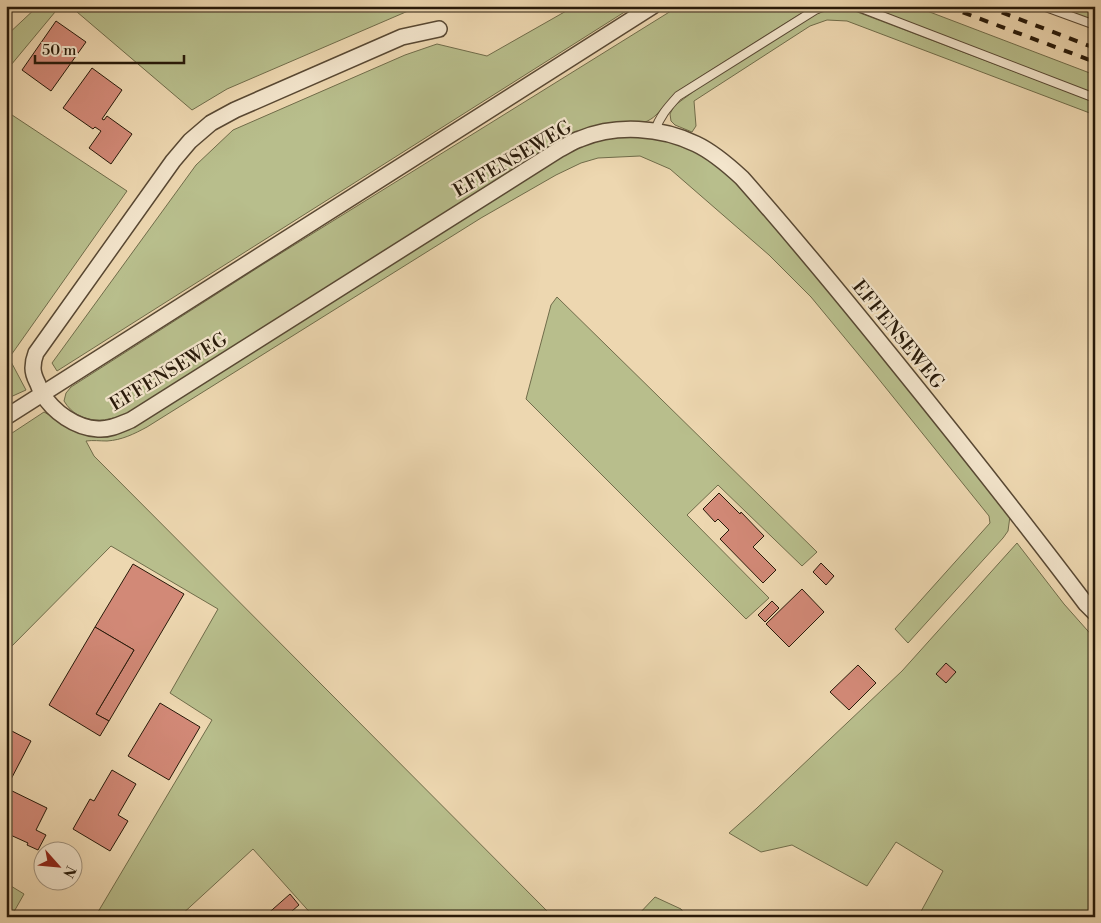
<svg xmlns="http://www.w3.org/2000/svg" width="1101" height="923" viewBox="0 0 1101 923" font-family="'Libre Bodoni',serif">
<rect width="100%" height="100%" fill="#edd7b0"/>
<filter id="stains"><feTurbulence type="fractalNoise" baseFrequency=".004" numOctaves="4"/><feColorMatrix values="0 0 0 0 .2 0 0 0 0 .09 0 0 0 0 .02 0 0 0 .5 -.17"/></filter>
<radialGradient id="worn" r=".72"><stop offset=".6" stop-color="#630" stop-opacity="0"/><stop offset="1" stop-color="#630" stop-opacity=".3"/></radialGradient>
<g fill="#b8be8c" stroke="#706c4a">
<polygon points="38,6 60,6 6,71 6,36"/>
<polygon points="70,6 425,6 415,8 227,89 192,110"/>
<polygon points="575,6 634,6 57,371 52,363 196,165 233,130 405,55 437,44 487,56"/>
<path d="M 679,6 L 814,6 L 802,13 L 678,91 C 670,99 664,107 656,115 C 643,128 622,125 605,126 L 132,411 C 109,423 79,426 64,401 L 66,393 L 71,387 L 262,265 Z"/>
<polygon points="870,6 914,6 1095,75 1095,94 928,31"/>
<polygon points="1054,6 1095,6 1095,21"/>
<polygon points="839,9 852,10 1095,102 1095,115 847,21 827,20 810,26 694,101 696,126 692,132 675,125 671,121 670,114 674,106 701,86 816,14 829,10"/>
<polygon points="6,111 127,191 9,358 26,390 6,399"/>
<path d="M 628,136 L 651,137 L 672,141 L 694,149 L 729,172 L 870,337 L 1010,516 L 1008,531 L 1003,538 L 908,643 L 895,629 L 990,523 L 989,516 L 873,372 L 811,297 L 769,255 L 670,169 L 640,156 L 598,158 L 581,163 L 556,175 L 481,218 L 147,427 C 134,434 122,440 107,441 C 100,441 93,440 86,441 L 94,456 L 553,917 L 314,917 L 253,849 L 179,917 L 95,917 L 212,720 L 170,693 L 218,609 L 111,546 L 6,652 L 6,437 L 44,412 L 69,426 L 97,434 L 576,147 L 601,139 Z"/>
<polygon points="557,297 817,552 802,566 718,485 687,515 769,598 746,619 526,399 551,305"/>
<polygon points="1017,543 1064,604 1095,639 1095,917 918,917 943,871 896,842 867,886 792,845 761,852 729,833 757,808 902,671"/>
<polygon points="6,883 24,894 11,917 6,917"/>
<polygon points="655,897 681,909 687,917 636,917"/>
</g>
<g fill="#d28977" stroke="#271909">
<polygon points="56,21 86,42 51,91 22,70"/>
<polygon points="92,68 122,90 102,119 104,120 107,116 132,134 111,164 89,148 101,131 95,127 93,129 63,108"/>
<polygon points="719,493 740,514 741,512 764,536 753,547 776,570 763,583 720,539 729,530 718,519 715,522 703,509"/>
<polygon points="821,563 834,576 826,585 813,572"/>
<polygon points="133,564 184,594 109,721 96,714 134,650 95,627"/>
<polygon points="802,589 824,612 789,647 766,624"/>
<polygon points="772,601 779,608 765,622 758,615"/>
<polygon points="95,627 134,650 96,714 109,721 100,736 49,705"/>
<polygon points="946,663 956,672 946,683 936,674"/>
<polygon points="858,665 876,683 849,710 830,692"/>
<polygon points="160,703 200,727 169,780 128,756"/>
<polygon points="6,728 31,741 9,783 6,782"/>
<polygon points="112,770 136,784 118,815 128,821 110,851 73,829 90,799 94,801"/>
<polygon points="6,788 47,808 36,830 46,835 38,850 27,845 28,843 6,833"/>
<polygon points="290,894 299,905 285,917 264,917"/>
</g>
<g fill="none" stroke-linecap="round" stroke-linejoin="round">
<defs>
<g id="service">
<polyline points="856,6 1095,98"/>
<polyline points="1043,6 1095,25"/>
<path d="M 655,131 C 659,117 668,107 678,96 L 815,10 L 824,6"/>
</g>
<g id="minor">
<path d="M 439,29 L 402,37 L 235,110 L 211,123 L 190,141 L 173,161 L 36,353 C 34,358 33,362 33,368 C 33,373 35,378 37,382 C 39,386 40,390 42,393 C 53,412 76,428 98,429 C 110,430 121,424 131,420 L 560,149 C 566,146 573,141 580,139 C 616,124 661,127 696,144 C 713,152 728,165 742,178 C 795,238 846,300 896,362 C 960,441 1024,522 1086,604 L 1095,613"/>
<polyline points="6,417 653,6"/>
</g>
</defs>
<use href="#service" stroke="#584833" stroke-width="10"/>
<use href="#minor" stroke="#584833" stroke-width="18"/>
<use href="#service" stroke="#f3e5cc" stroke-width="8"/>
<use href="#minor" stroke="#f3e5cc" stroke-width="15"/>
<g stroke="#271909" stroke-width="4" stroke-dasharray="9 9" stroke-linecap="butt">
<polyline points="946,6 1095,62"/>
<polyline points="985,6 1095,48"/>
</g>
</g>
<g text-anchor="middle" stroke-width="4.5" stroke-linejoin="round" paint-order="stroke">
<g font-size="19" fill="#271909" stroke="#f3e5cc">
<text transform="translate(512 158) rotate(-30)" y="7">EFFENSEWEG</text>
<text transform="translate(899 334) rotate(51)" y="7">EFFENSEWEG</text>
<text transform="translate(168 371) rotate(-31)" y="7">EFFENSEWEG</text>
</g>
</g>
<rect width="1101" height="923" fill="none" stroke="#edd7b0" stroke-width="25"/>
<rect x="8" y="8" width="1086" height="908" fill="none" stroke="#271909" stroke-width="2.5"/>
<rect x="12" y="12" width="1076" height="898" fill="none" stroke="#271909"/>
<g transform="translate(58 866) rotate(117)"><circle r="24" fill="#f3e5cc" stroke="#a1937e"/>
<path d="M0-4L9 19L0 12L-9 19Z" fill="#8f2418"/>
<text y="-8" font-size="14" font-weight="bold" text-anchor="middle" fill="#271909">N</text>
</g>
<path d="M35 55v8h149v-8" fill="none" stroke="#271909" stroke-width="2.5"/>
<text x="42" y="55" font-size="15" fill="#271909" stroke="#f3e5cc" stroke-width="4" paint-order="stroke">50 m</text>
<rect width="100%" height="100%" filter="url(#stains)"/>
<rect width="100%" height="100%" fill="url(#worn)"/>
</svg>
